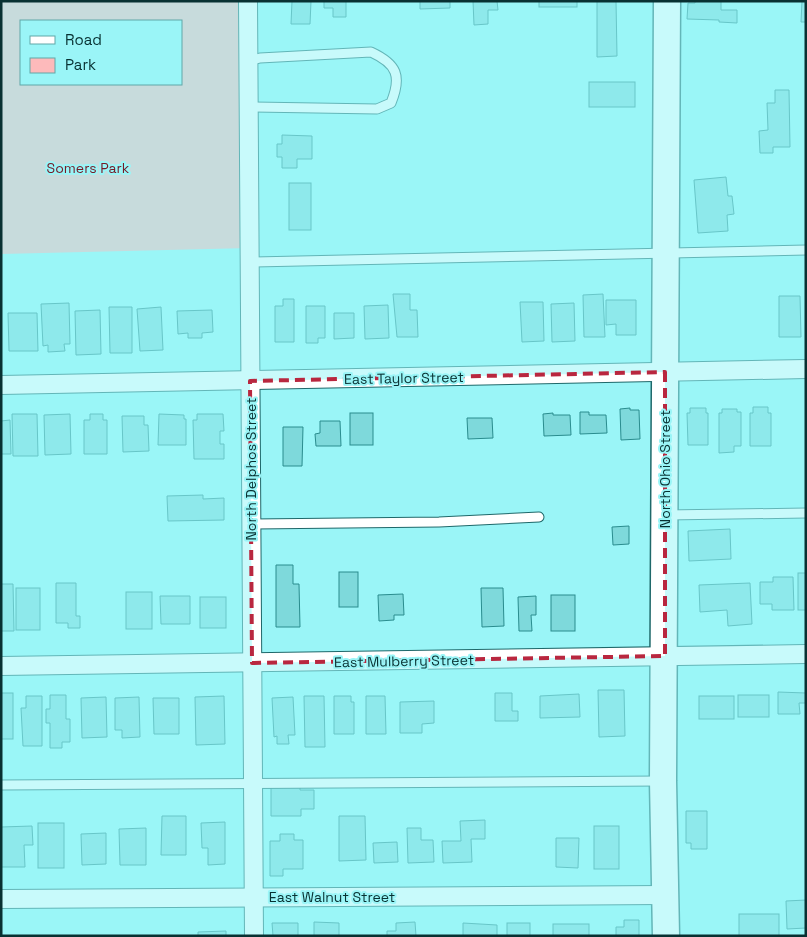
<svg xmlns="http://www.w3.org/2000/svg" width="807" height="937" viewBox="0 0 807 937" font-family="'Space Grotesk',sans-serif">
<rect width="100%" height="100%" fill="#9af5f7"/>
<path fill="#fdbabb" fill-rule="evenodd" d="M 1,1 L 248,1 L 250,248 L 1,254 ZM 21,21 L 181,21 L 181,84 L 21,84 Z"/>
<g fill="#7ed9db" stroke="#2a8c8e">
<polygon points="292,1 311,1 310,24 291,24"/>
<polygon points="324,1 346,1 346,17 333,17 333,8 324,8"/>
<polygon points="420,1 450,1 450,8 420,9"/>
<polygon points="473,1 497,1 498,10 488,10 488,24 474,25"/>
<rect x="539" y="1" width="38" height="6"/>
<polygon points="597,1 616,1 617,56 597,57"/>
<polygon points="695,1 721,1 721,10 737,10 737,23 719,22 719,20 687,19 688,3 695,3"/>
<polygon points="802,1 806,1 806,22 801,22"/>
<rect x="589" y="82" width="46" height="25"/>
<polygon points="775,90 789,90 790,147 773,147 773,153 760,153 759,131 768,130 767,103 775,103"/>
<polygon points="282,135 312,136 312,159 297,159 297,168 282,168 282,157 277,157 277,144 282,144"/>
<polygon points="726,177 728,196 732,196 734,214 727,215 728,231 698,233 694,180"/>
<rect x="289" y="183" width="22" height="47"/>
<polygon points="393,294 410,294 410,310 417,310 418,337 397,337"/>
<polygon points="603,294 605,337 584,337 583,295"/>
<polygon points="779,296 800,296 801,337 779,337"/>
<polygon points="283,299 294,299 294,342 275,342 275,306 283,306"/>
<polygon points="606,300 636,300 636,335 616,335 616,324 606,325"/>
<polygon points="520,302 543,302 544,341 522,342"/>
<polygon points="69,303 70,344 64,344 65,351 48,352 48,345 43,346 41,304"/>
<polygon points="574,303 575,341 552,342 551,304"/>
<polygon points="388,305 389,338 365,339 364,306"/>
<polygon points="306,306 325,306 325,338 318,338 318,343 306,343"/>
<polygon points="109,307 132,307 132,353 110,353"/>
<polygon points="161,307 163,350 140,351 137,309"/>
<polygon points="100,310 101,354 76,355 75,311"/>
<polygon points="212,310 213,332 202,333 202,338 188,338 188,333 178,334 177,311"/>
<polygon points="8,313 37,313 38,351 9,351"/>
<polygon points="334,313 354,313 354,338 334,339"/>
<polygon points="753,407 768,407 768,413 771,413 771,446 750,446 750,413 753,413"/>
<polygon points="630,408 630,410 639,410 640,439 621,440 620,409"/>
<polygon points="690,408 706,408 706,413 708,413 708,445 688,445 687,413 690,413"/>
<polygon points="722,409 737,409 737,412 741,412 741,446 734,446 734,452 719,453 719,413 722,413"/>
<polygon points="580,412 589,412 589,415 606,415 607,433 580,434"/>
<rect x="350" y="413" width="23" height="32"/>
<polygon points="553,413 553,415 570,415 571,435 544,436 543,414"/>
<polygon points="12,414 37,414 38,456 13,456"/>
<polygon points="70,414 71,454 45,455 44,415"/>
<polygon points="90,414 103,414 103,420 107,420 107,454 84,454 84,420 90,420"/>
<polygon points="159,414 184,415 184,419 186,419 186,445 158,445"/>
<polygon points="197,414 223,414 224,431 220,431 220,444 224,444 224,459 194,459 193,420 197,420"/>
<polygon points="122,416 144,416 144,425 148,425 149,451 123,452"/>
<polygon points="467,418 492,418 493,438 468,439"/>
<polygon points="10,420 11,454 1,454 1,421"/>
<polygon points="320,421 340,421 341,446 316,446 315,434 320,433"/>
<polygon points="283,427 303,427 302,466 283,466"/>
<polygon points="203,495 203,499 224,498 224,520 168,521 167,496"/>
<polygon points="629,526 629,544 613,545 612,527"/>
<polygon points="730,529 731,559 689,561 688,531"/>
<polygon points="276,565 293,565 293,584 299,584 300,627 276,627"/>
<rect x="339" y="572" width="19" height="35"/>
<rect x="798" y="573" width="8" height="37"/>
<polygon points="773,577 793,577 794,610 772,610 772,604 760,604 760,582 773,582"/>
<polygon points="56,583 76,583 76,616 80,616 80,628 68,628 68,623 56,623"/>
<polygon points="750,583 752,624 728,626 727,610 700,612 699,585"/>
<polygon points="1,584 13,584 14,631 1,631"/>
<rect x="16" y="588" width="24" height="42"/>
<polygon points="481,588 503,588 504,626 482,627"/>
<rect x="126" y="592" width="26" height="37"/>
<polygon points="403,594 404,615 394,615 394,620 379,621 378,595"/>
<rect x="551" y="595" width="24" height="36"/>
<polygon points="160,596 190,596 190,624 161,624"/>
<polygon points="536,596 536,615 531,615 532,631 519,631 518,597"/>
<rect x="200" y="597" width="26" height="31"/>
<polygon points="598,690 624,690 625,736 599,737"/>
<polygon points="778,692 806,693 806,703 799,703 800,714 778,714"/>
<rect x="1" y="693" width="12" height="46"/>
<polygon points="495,693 512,693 512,711 518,711 518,721 495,721"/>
<polygon points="579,694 580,717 540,718 540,696"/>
<polygon points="50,695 66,695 66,719 70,719 70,742 62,742 62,748 50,748 50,723 46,723 46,709 50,709"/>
<rect x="738" y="695" width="31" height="22"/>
<polygon points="26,696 42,696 42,746 23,746 21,708 26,708"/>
<polygon points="224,696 225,744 196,745 195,697"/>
<polygon points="304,696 324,696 325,747 305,747"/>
<polygon points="334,696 351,696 351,702 354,702 354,734 334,734"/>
<polygon points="366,696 385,696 386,734 366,734"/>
<rect x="699" y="696" width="35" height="23"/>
<polygon points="106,697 107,737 82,738 81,698"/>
<polygon points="139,697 140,737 122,738 122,730 115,730 115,698"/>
<polygon points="293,697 295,735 288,735 289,744 277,744 277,736 274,737 272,698"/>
<polygon points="153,698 179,698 179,734 154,734"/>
<polygon points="434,701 434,723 422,724 422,733 400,733 400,702"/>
<polygon points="271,786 300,786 300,790 314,790 314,809 301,809 301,816 271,816"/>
<polygon points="686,811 707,811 707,849 691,849 691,843 686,843"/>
<polygon points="162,816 186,816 186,855 161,855"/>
<polygon points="339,816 365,816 366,860 339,861"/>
<polygon points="485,820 485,839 471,839 472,862 443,863 442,841 461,841 460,821"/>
<polygon points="225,822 225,864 208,865 208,848 202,848 201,823"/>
<rect x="38" y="823" width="26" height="45"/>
<polygon points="32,826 33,845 24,845 25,867 1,867 1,827"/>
<rect x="594" y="826" width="25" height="43"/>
<polygon points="146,828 146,865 120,865 119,829"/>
<polygon points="407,828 421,828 421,840 433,840 434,862 408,863"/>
<polygon points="106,833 106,864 82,865 81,834"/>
<polygon points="280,834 294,834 294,840 303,840 303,869 283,869 283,876 270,876 270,841 280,841"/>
<polygon points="556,838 579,838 578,868 556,867"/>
<polygon points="397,842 398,862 374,863 373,843"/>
<polygon points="806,900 806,928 787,929 786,901"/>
<rect x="739" y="914" width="40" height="22"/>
<polygon points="624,920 639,920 639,936 616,936 616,927 624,927"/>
<polygon points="314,922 339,923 339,936 314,936"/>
<polygon points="415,922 416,936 387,936 387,931 396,931 396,923"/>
<polygon points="272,923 298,923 298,936 273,936"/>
<polygon points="463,923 497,925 497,936 463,936"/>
<rect x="507" y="923" width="23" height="13"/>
<rect x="553" y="924" width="36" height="12"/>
<polygon points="226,931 226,936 198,936 198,932"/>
</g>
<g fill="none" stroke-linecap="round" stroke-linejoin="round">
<defs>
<g id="lane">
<path d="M 249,61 L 260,58 L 371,52 C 397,64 402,76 391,103 L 377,109 L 249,107"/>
<polyline points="250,262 806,250"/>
<polyline points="666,515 806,513"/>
<polyline points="252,524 439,522 539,517"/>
<polyline points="1,785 661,781"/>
</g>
<g id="street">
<polyline points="248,1 254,936"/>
<polyline points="1,385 806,369"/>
<polyline points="1,666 806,654"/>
<polyline points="1,899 663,895"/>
</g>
<polyline id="secondary" points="666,936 663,781 667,1"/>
</defs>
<use href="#lane" stroke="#1f686a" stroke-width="11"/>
<use href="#street" stroke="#1f686a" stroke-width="20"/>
<use href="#secondary" stroke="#1f686a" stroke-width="29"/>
<use href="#lane" stroke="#fff" stroke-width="9"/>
<use href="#street" stroke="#fff" stroke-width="18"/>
<use href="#secondary" stroke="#fff" stroke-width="26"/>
</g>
<path d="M0 0H807V937H0ZM 665,372 L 665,656 L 252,663 L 250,381 Z" fill="#9af5f7" fill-opacity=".55" fill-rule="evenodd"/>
<path fill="none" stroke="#b9273f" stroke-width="4" stroke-dasharray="10 6" stroke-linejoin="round" d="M 665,372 L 665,656 L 252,663 L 250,381 Z"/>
<g text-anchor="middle" stroke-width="4" stroke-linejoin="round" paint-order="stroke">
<g font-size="14" fill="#751a27" stroke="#9af5f7">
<text x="88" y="173">Somers Park</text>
</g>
<g font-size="14" fill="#083132" stroke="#9af5f7">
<text transform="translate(404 378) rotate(-1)" y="5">East Taylor Street</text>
<text transform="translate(251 469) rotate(-90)" y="5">North Delphos Street</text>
<text transform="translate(665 469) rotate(-90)" y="5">North Ohio Street</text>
<text transform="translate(404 661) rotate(-1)" y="5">East Mulberry Street</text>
<text x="332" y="902">East Walnut Street</text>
</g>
</g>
<rect width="807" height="937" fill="none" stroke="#083132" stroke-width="5"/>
<rect x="20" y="20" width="162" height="65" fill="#9af5f7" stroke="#60a7a8"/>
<rect x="30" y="36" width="25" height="8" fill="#ffffff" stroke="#60a7a8"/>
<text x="65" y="45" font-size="15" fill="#083132">Road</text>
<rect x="30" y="58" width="25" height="15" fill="#fdbabb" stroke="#60a7a8"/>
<text x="65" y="70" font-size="15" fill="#083132">Park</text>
</svg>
